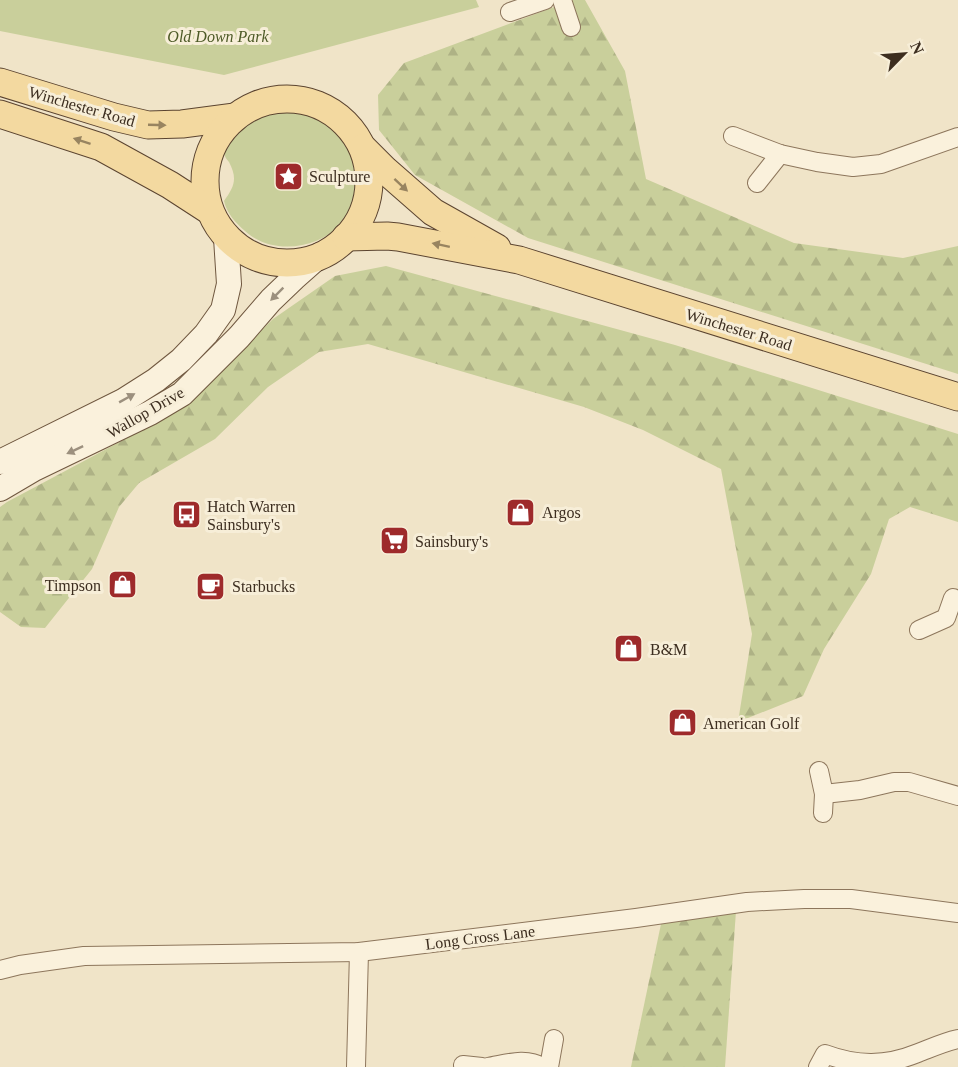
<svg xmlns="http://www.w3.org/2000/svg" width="958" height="1067" viewBox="0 0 958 1067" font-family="Georgia,serif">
<defs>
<pattern id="forest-firs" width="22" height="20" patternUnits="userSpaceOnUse" patternTransform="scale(1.5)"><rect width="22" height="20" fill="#c9cf9b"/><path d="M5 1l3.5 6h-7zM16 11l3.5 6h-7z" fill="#aeb285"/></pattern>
</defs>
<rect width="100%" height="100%" fill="#f0e4c8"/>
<g fill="#c9cf9b">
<polygon points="0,0 476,0 479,7 224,75 0,31"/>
<path d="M 292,106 C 316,109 335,121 347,142 C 363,167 361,201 341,224 C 317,250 271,255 245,231 C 236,223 227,214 224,201 C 234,187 238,179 229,162 C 227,160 225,157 224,154 C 222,149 229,142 232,137 C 247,115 265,107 292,106 Z"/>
</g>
<g fill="url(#forest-firs)">
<polygon points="573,0 585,0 625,71 646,179 794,243 903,258 958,246 958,374 528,238 415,175 379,130 378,95 404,63"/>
<polygon points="386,266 675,345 958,434 958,522 910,507 889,519 871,574 824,649 803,696 738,722 752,634 721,469 643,430 584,407 368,344 319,352 268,387 215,439 139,483 119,507 92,569 45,628 21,627 0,612 0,507 7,502 159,421 223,368 273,319 335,276"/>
<polygon points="736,911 725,1067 631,1067 661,924"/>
</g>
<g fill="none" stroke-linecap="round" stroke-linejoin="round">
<defs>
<g id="street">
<polyline points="562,0 571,27"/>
<polyline points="510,12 545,0"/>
<polyline points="733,136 780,154 817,162 853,167 881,164 958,137"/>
<polyline points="757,183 780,154"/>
<polyline points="919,630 946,618 953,598"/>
<polyline points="819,771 824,794 823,813"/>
<polyline points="824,794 860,790 894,782 909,782 958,796"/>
<polyline points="0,970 20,965 84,956 359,952 636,918 747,902 804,899 851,899 958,913"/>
<polyline points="463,1065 482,1067"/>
<polyline points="356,1067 359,952"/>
<path d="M 488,1067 C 506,1064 526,1057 542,1067"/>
<polyline points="549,1067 554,1039"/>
<path d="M 818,1067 L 825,1054 C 857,1066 886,1066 918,1053 C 931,1048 944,1042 958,1039"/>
</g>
<g id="secondary">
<polyline points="0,462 123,401 156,380 181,360 206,334 223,310 229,284 226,238"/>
<polyline points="0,489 34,469 150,413 182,394 239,337 271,300 294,278 320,255"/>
</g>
<g id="primary">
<polyline points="0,82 114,117 148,125 182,124 235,117"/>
<circle cx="287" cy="181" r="82"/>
<polyline points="0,114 101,147 170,185 207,209"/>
<polyline points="363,148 385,170 433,212 497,248"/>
<polyline points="346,237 387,236 398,237 519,260 958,397"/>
</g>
</defs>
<use href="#street" stroke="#8d765c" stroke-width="20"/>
<use href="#secondary" stroke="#6f573f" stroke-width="26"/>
<use href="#primary" stroke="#5b4430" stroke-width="29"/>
<use href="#street" stroke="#faf1dc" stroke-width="18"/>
<use href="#secondary" stroke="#faf1dc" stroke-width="24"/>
<use href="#primary" stroke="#f3d9a0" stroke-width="27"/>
</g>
<defs><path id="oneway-solid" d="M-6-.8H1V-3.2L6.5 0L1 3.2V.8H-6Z" transform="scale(1.5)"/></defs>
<g fill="#988460">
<use href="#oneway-solid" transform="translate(157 125) rotate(2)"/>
<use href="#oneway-solid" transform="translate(82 141) rotate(-162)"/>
<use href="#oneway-solid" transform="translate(401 185) rotate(43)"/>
<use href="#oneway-solid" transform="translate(441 245) rotate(-168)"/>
</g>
<g fill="#9c907e">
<use href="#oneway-solid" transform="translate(277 294) rotate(135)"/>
<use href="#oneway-solid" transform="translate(127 398) rotate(-29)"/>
<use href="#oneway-solid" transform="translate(75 450) rotate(155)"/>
</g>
<defs>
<symbol id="sight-square" viewBox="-11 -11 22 22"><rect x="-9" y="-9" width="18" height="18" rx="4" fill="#9e2a2b" stroke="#f7eed8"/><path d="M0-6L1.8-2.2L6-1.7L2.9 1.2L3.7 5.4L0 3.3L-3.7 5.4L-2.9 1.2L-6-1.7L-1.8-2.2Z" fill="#fff"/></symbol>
<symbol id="shop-square" viewBox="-11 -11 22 22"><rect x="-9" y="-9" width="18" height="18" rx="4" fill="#9e2a2b" stroke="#f7eed8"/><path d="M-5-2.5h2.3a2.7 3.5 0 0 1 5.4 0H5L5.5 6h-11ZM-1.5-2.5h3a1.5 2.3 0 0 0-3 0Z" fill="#fff"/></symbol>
<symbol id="bus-square" viewBox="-11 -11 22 22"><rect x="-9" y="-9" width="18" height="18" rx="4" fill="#9e2a2b" stroke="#f7eed8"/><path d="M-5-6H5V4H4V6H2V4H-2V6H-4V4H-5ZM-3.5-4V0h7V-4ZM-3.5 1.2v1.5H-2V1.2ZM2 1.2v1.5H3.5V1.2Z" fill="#fff"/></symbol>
<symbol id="supermarket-square" viewBox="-11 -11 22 22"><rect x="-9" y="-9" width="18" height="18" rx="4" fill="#9e2a2b" stroke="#f7eed8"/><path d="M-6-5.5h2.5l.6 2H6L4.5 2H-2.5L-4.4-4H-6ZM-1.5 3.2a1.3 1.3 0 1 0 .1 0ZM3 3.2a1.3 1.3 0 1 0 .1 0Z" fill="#fff"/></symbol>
<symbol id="cafe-square" viewBox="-11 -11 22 22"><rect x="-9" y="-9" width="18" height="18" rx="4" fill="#9e2a2b" stroke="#f7eed8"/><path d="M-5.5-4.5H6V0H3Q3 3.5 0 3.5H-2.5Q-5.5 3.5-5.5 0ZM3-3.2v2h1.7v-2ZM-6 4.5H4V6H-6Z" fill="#fff"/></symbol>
</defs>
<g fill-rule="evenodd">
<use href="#sight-square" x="272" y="160" width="33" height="33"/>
<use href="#shop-square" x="504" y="496" width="33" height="33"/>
<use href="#bus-square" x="170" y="498" width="33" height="33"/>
<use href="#supermarket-square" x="378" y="524" width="33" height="33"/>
<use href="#shop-square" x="106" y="568" width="33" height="33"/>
<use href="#cafe-square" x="194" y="570" width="33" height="33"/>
<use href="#shop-square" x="612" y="632" width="33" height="33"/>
<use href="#shop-square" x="666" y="706" width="33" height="33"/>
</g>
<g text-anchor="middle" stroke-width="6" stroke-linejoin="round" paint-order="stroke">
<g font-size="16" font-style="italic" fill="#4d5a26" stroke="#f7eed8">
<text x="218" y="42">Old Down Park</text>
</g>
<g font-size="16" fill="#3d2e20" stroke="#f7eed8">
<text transform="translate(82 106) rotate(16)" y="6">Winchester Road</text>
<text transform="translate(739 329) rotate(17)" y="6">Winchester Road</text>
<text transform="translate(145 412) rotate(-30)" y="6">Wallop Drive</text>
<text transform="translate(480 937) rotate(-7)" y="6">Long Cross Lane</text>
</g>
<g font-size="16" fill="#3d2e20" stroke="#f7eed8" text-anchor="start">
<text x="309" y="182">Sculpture</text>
<text x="207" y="512">Hatch Warren<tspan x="207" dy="18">Sainsbury's</tspan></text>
<text x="542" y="518">Argos</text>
<text x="415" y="547">Sainsbury's</text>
<text x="101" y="591" text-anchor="end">Timpson</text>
<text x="232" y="592">Starbucks</text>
<text x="650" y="655">B&amp;M</text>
<text x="703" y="729">American Golf</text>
</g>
</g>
<g transform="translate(904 54) rotate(65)" stroke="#f7eed8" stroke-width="4.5" paint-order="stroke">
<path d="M0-4.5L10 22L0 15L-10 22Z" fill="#3d2e20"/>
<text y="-9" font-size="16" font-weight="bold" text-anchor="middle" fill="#3d2e20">N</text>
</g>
</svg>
